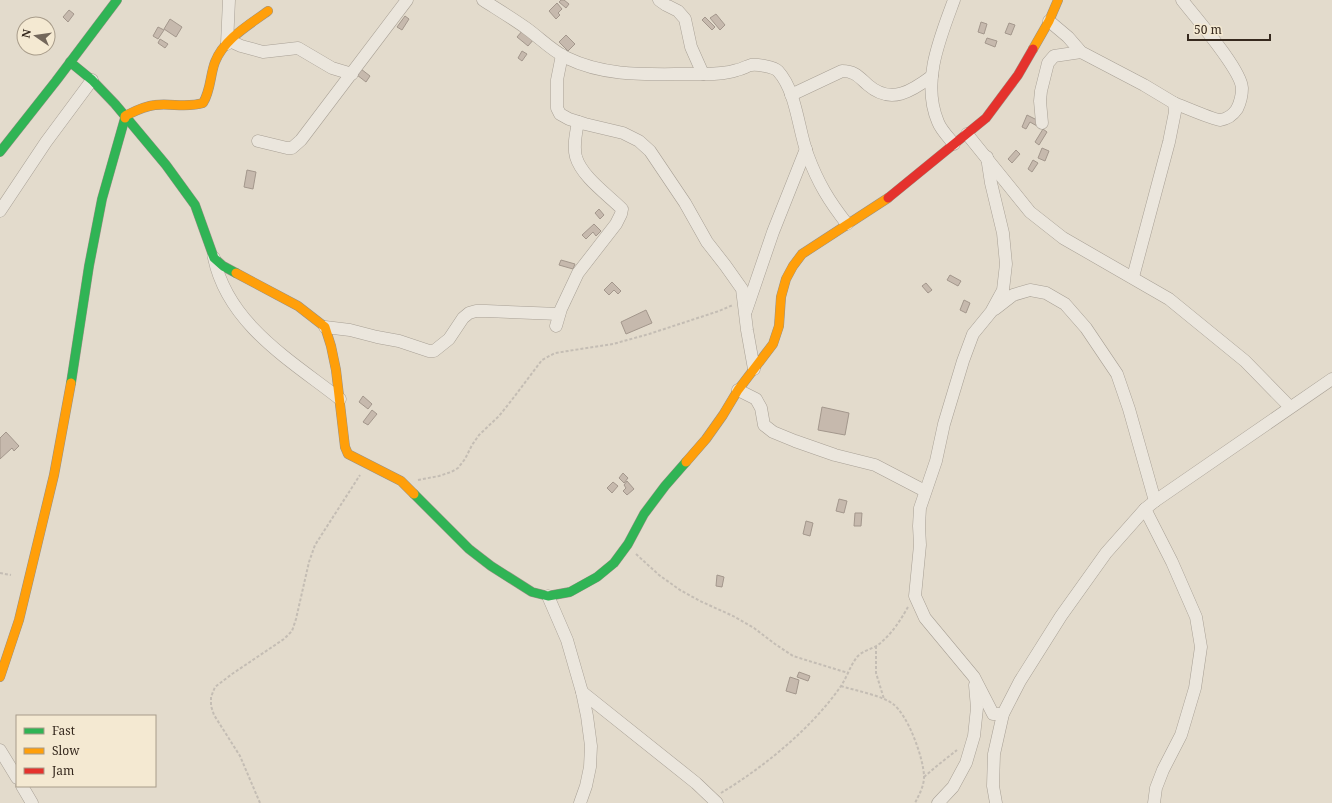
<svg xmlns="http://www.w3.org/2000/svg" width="1332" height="803" viewBox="0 0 1332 803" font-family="'Noto Serif',serif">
<rect width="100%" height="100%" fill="#e3dbcc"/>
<g fill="#c6b9ad" stroke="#a3978c">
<polygon points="561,0 564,0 569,4 566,8 559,2"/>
<polygon points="557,3 562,9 558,13 560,15 556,19 549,11"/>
<polygon points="69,10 74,14 68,22 63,17"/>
<polygon points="716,14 725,25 720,30 710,18"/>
<polygon points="405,16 409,19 402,30 397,27"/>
<polygon points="705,17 715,27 712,30 702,20"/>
<polygon points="170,19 182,27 176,37 164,29"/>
<polygon points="981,22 987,24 984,34 978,32"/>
<polygon points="1009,23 1015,25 1011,35 1005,33"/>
<polygon points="158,27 164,30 158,39 153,36"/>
<polygon points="523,30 534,39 528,46 517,37"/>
<polygon points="566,35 575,44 568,51 559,42"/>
<polygon points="987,38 997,41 995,47 985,43"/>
<polygon points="160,39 168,44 165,48 158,43"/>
<polygon points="522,51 527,54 522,61 518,58"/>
<polygon points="361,69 370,76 366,82 357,75"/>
<polygon points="1027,115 1039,121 1037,126 1030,122 1026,129 1022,127"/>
<polygon points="1043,129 1047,132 1039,145 1035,142"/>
<polygon points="1042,148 1049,151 1045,161 1038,158"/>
<polygon points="1016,150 1020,154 1012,163 1008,159"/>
<polygon points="1033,160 1038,163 1032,172 1028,169"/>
<polygon points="247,170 256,172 253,189 244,187"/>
<polygon points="599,209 604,215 600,219 595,213"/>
<polygon points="594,224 601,231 596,236 593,232 586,239 582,235"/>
<polygon points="561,260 575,264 573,269 559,265"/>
<polygon points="950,275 961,281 958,286 947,280"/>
<polygon points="612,282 621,291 618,294 614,290 609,295 604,290"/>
<polygon points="926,283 932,290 928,293 922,286"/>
<polygon points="964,300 970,303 966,313 960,310"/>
<polygon points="646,310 652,323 626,334 621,322"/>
<polygon points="363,396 372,404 368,409 359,402"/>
<polygon points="822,407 849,413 845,435 818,430"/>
<polygon points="372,410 377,414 368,425 363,422"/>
<polygon points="6,432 19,446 14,451 12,448 0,459 0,438"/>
<polygon points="623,473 628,478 624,483 619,478"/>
<polygon points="627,481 634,489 627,495 623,491 626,488 624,485"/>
<polygon points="613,482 618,486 612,493 607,488"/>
<polygon points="839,499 847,501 844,513 836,511"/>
<polygon points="855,513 862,513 861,526 854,526"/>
<polygon points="806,521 813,523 810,536 803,534"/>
<polygon points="717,575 724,577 722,587 716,586"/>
<polygon points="799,672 810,676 808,681 797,677"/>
<polygon points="790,677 799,680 796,694 786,691"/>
</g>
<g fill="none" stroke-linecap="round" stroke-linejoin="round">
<defs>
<g id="street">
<path d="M 483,0 C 497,9 512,18 526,28 C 540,38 552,51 567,58 C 606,77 648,74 689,74 C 705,74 722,75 737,70 C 742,69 747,66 751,65 C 757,64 774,67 778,71 C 797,92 798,130 808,156 C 818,183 829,201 847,224"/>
<polyline points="659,0 666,5 678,11 685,19 691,47 703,74"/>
<polyline points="1049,21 1068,37 1081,52 1144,85 1174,103 1175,112 1169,142 1133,277"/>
<polyline points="230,41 241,46 263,52 298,48 332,68 352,74"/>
<polyline points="227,44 229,0"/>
<polyline points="562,55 557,80 557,108 560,114 569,119 585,124 623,133 639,141 650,151 685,203 707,242 725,265 742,289 747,330 754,369"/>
<path d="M 791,95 L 842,71 C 855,71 859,77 868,85 C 891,105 912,91 932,76"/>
<path d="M 1174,103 C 1182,106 1214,120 1220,120 C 1227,119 1233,115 1237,109 C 1240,103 1242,95 1242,88 C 1241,69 1195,17 1182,0"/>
<polyline points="1042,123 1040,101 1041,91 1048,63 1054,56 1081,52"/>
<polyline points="967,134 1030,212 1063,238 1169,299 1245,361 1290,407"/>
<polyline points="258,141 287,148 292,148 301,140 407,0"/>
<path d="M 954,144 C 949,138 941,130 938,122 C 921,82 940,38 954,0"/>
<polyline points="987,157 991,183 1003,233 1006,264 1003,290 991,312 973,334 963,361 944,424 936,461 920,508 919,526 920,545 915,596 925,618 974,677 993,714 1003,714"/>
<polyline points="0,211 46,142 92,80"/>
<path d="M 214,258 C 228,324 290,360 340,399"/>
<polyline points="995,309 1013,295 1030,290 1046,293 1065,304 1086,328 1117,374 1129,409 1155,501"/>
<polyline points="746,311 773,232 806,149"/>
<path d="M 556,326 L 561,309 L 578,273 L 616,224 L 621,214 L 622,209 C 607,194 582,177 576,157 C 573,146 576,133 578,122"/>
<polyline points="325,327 350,330 377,337 399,341 429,351 434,351 449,339 463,318 469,313 476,311 486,311 559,314"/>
<polyline points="738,390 756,399 761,408 764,425 773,432 795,441 835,455 875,465 925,491"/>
<polyline points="1145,509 1172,562 1196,617 1201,647 1195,688 1181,735 1163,770 1156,788 1154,803"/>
<polyline points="548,596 567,640 582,692 587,716 591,746 590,767 586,786 580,803"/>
<polyline points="582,692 696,783 717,803"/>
<polyline points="0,750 17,778"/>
<polyline points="22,786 32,803"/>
<polyline points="938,803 953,787 966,763 974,736 977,708 975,685"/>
<polyline points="996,803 993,786 994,754 1003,714 1020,681 1061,616 1106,553 1145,509 1155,501 1332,379"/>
</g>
<g id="fast">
<polyline points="70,62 92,80 115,104 166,165 195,205 214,258 223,266 236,273"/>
<polyline points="0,152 56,81 117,0"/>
<polyline points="71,383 89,266 102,199 125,118"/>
<polyline points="414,494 469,549 491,566 532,592 548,596 570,592 597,577 614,563 628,544 644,514 665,486 686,462"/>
</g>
<g id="slow">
<polyline points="1033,49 1049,21 1058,0"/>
<path d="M 125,118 L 125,116 C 135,111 144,106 155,105 C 171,103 187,108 203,103 C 211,90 210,75 215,62 C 224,39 249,25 268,11"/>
<polyline points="236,273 298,306 325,327 331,346 336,370 345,447 348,454 401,481 414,494"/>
<polyline points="686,462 706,439 723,415 738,390 773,344 779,326 781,297 786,279 793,266 802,254 888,198"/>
<polyline points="0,677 19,620 54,475 71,383"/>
</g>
<polyline id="jam" points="888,198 986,118 1018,75 1033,49"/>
</defs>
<use href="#street" stroke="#a8a095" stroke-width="13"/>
<use href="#fast" stroke="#989085" stroke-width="10"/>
<use href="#slow" stroke="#989085" stroke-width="10"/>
<use href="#jam" stroke="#989085" stroke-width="10"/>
<g stroke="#c4bdb4" stroke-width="2" stroke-dasharray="3 2" stroke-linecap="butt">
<polyline points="418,480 439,476 451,472 458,468 465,459 472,445 479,435 499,416 511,401 542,360 555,353 613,344 649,334 719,311 733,305"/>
<polyline points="636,554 659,575 680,590 700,601 733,616 754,628 775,644 793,656 848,673"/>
<polyline points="0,573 11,575"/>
<polyline points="876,646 876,673 884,699"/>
<path d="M 841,686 C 856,691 881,695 893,704 C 908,715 924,759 924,777 C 924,786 919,795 915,803"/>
<polyline points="924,777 938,765 957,750"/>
<path d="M 721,793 C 764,767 812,728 841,686 C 847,677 850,666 857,657 C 862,651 872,649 878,645 C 891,635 900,621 908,607"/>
<polyline points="260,803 240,756 214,715 211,706 211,697 215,687 232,674 284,639 292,631 296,619 309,562 315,545 360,475"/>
</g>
<use href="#street" stroke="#ebe6dd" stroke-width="12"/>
<use href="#fast" stroke="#30b455" stroke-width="9"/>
<use href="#slow" stroke="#ff9f0a" stroke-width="9"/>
<use href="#jam" stroke="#e5322d" stroke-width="9"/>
</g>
<rect x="16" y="715" width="140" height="72" fill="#f4e9d2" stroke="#a89c8a"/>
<rect x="24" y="728" width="20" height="6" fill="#30b455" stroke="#a89c8a"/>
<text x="52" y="735" font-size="12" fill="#36291e">Fast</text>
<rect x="24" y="748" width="20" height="6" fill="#ff9f0a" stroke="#a89c8a"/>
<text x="52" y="755" font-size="12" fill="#36291e">Slow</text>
<rect x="24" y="768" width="20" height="6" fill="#e5322d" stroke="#a89c8a"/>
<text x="52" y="775" font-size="12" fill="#36291e">Jam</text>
<g transform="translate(36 36) rotate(283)"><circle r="19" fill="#f4e9d2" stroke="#a89c8a"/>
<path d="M0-3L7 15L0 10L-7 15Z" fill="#73675b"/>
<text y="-6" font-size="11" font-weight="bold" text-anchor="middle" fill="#36291e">N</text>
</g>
<path d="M1188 34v6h82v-6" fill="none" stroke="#36291e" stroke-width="2"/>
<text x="1194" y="34" font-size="12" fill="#36291e" stroke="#f4e9d2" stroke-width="3" paint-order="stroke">50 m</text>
</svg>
